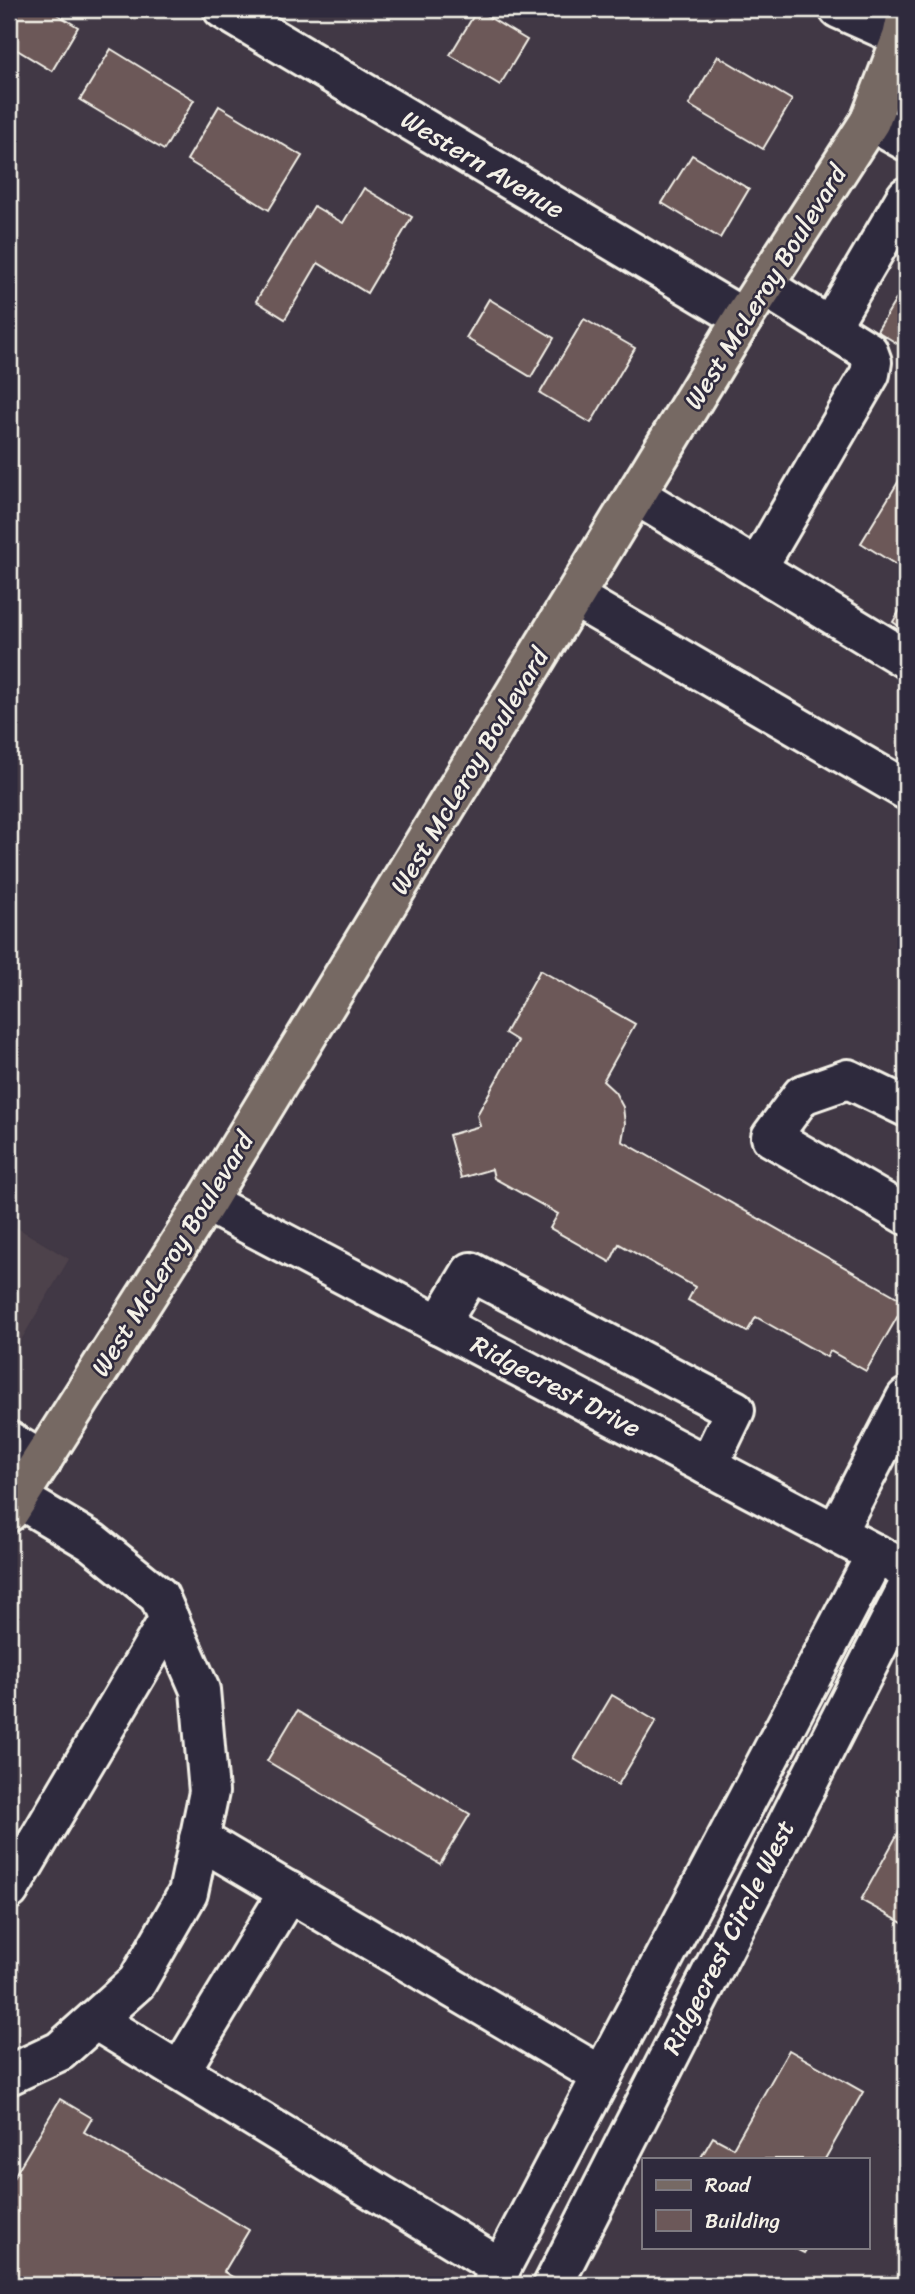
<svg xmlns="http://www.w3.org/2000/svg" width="915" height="2294" viewBox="0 0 915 2294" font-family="Sriracha,sans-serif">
<rect width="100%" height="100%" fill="#413845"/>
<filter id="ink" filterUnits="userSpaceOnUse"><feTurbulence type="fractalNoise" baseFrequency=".0143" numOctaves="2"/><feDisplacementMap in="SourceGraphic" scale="14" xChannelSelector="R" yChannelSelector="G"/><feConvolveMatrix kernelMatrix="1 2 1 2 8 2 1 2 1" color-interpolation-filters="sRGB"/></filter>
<g filter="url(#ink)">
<polygon fill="#4e424b" points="9,1223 69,1259 9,1360"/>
<g fill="#6c5859" stroke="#f4f1e8" stroke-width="2">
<polygon points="9,9 48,9 78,27 52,71 9,45"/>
<polygon points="477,10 527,40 500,85 450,55"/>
<polygon points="111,49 194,100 164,150 80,100"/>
<polygon points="718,56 792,100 763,149 689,105"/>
<polygon points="219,106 302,156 269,210 187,160"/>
<polygon points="692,155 749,189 720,238 662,203"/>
<polygon points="364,188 412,217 367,293 318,263 285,319 256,301 314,206 343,223"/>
<polygon points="906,283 906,349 877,331"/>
<polygon points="489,299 554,338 531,377 466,338"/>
<polygon points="584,319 635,348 591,423 540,393"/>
<polygon points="906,469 906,571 861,543"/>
<polygon points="906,600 906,631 893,622"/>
<polygon points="540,970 635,1024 603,1081 615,1092 623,1107 625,1124 622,1141 906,1302 866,1371 830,1351 827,1357 756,1317 747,1332 688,1300 695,1287 619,1244 610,1262 550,1228 558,1214 494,1178 492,1169 461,1178 449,1135 480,1126 477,1115 518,1041 505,1033"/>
<polygon points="612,1695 656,1721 618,1785 574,1759"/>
<polygon points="297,1711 470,1814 440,1864 267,1761"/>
<polygon points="906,1773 906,1795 897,1790"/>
<polygon points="906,1819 906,1925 861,1900"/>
<polygon points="789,2050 863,2092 825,2159 700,2159 713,2137 733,2148"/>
<polygon points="60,2099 92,2118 84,2132 249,2230 224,2272 247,2285 9,2285 9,2185"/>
<polygon points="792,2247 808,2247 804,2253"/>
</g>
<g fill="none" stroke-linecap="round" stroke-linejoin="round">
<defs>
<g id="minor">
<polyline points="223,9 743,318"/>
<polyline points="839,9 902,37"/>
<polyline points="870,121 906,141"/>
<polyline points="830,327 906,197"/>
<polyline points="636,495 906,659"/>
<polyline points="757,568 870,374 872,362 868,351 764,286"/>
<polyline points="574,597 906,790"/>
<polyline points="906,1107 848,1079 802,1095 771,1137 906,1215"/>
<polyline points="206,1202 906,1570"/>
<polyline points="439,1325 471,1272 735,1410 708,1466"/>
<polyline points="9,1441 42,1461"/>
<polyline points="836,1533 906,1398"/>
<polyline points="199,1839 602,2076"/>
<polyline points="9,1890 169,1619"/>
<polyline points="95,2020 501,2268"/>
<polyline points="180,2071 289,1891"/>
<polyline points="9,2075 60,2051 137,1982 188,1893 209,1792 200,1690 159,1596 92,1542 18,1498"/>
<polyline points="492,2285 876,1554"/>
<polyline points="553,2285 906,1590"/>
</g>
<polyline id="major" points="9,1512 206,1202 743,318 870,121 902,37 906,19"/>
</defs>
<use href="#minor" stroke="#f4f1e8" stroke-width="44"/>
<use href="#major" stroke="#f4f1e8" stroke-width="44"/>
<use href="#minor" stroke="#2f2a3d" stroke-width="38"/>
<use href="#major" stroke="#766964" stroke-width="38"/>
</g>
</g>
<g text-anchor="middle" stroke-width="5" stroke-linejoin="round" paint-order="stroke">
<g font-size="26" fill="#f4f1e8" stroke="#2f2a3d">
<text transform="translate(483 164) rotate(31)" y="9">Western Avenue</text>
<text transform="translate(765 287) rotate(-58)" y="9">West McLeroy Boulevard</text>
<text transform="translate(469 771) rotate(-59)" y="9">West McLeroy Boulevard</text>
<text transform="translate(172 1254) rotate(-58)" y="9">West McLeroy Boulevard</text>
<text transform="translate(556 1386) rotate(28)" y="9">Ridgecrest Drive</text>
<text transform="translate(728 1937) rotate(-63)" y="9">Ridgecrest Circle West</text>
</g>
</g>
<rect width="915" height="2294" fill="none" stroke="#2f2a3d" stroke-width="35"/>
<rect x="18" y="18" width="880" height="2259" fill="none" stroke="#f4f1e8" stroke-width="2.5" filter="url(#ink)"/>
<rect x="642" y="2158" width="228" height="91" fill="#2f2a3d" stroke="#7e7a81" stroke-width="2"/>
<rect x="656" y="2180" width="35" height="10" fill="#766964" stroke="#7e7a81" stroke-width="2"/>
<text x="705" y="2192" font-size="21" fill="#f4f1e8">Road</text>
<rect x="656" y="2210" width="35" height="21" fill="#6c5859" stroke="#7e7a81" stroke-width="2"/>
<text x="705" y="2228" font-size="21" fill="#f4f1e8">Building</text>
</svg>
